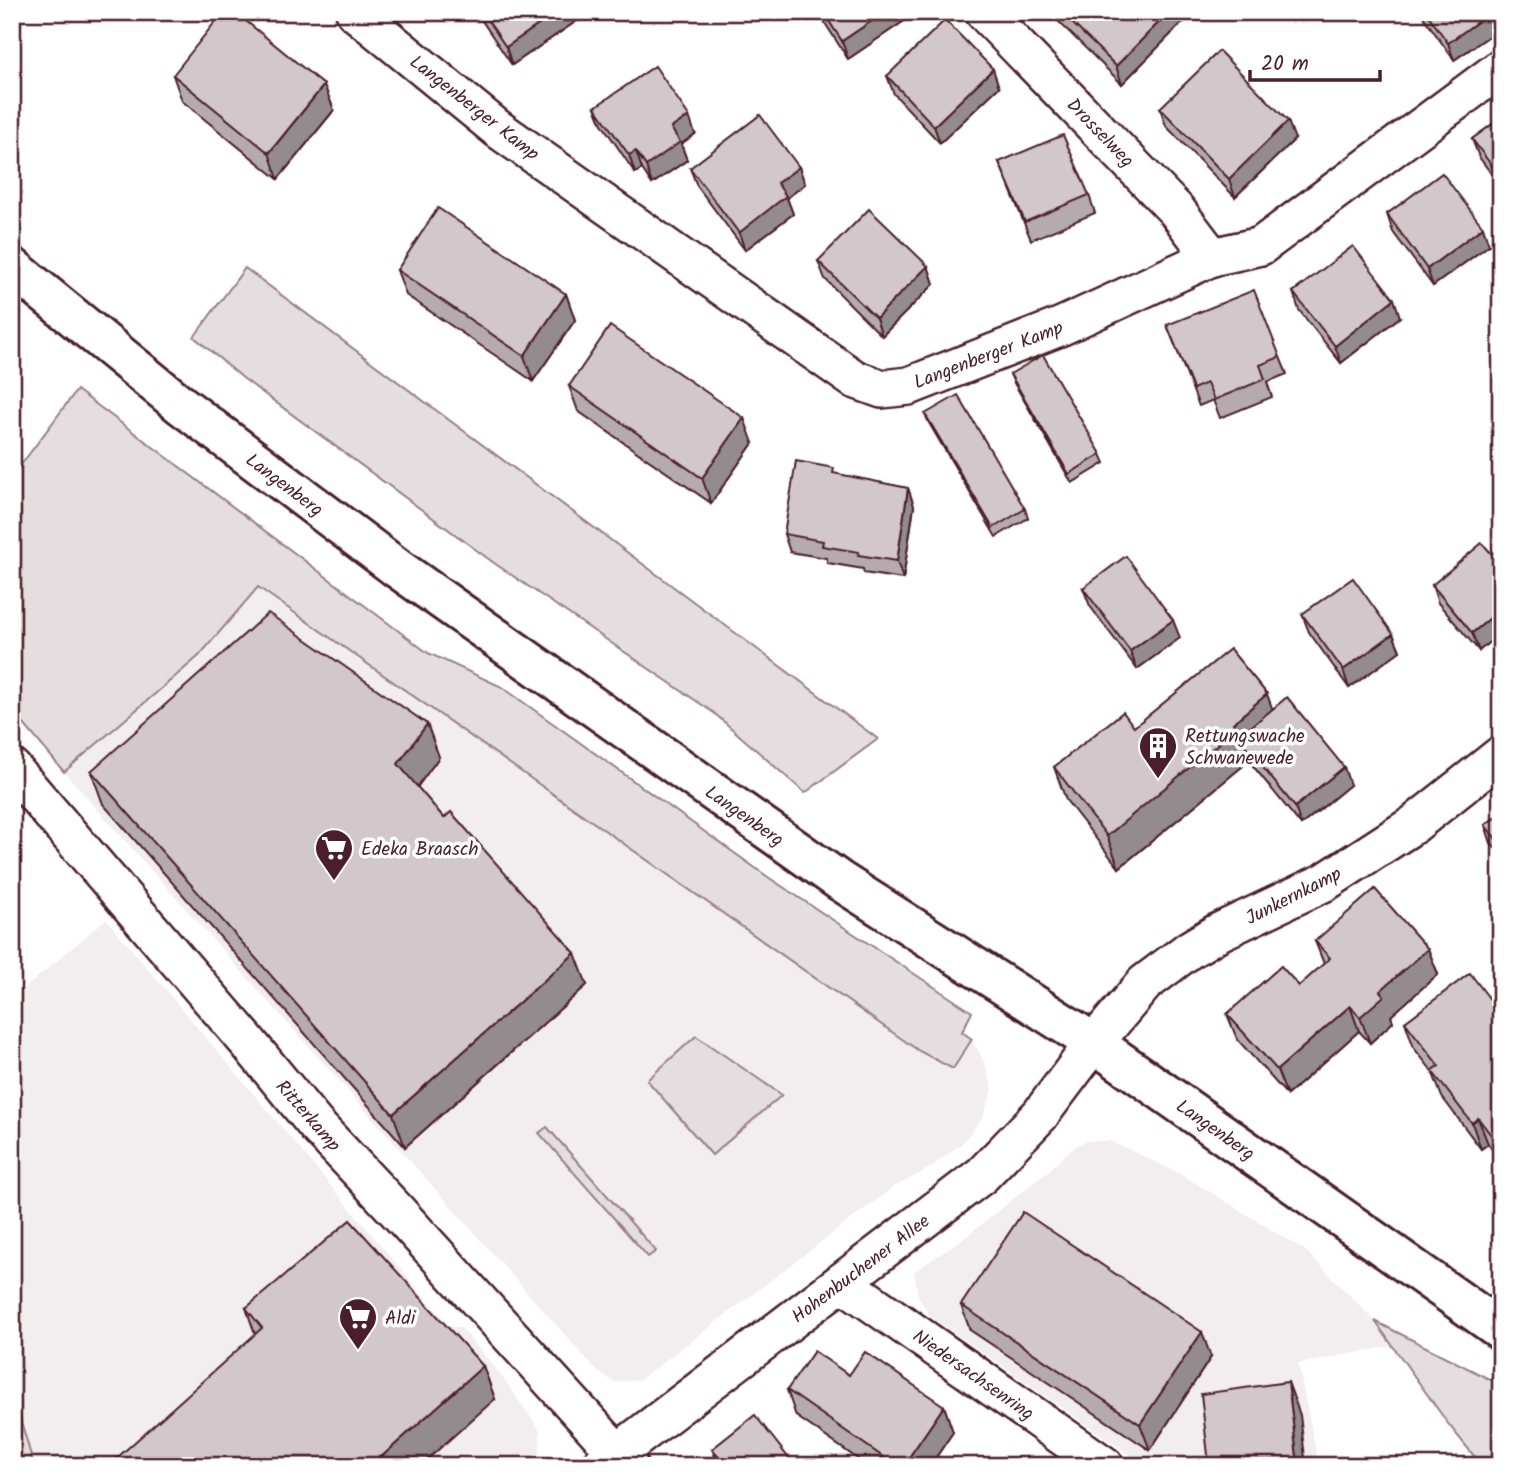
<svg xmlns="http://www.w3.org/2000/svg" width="1513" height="1478" viewBox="0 0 1513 1478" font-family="Kalam,sans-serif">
<rect width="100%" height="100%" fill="#fff"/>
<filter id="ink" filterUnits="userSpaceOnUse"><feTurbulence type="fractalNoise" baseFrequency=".0143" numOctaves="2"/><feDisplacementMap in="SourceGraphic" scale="14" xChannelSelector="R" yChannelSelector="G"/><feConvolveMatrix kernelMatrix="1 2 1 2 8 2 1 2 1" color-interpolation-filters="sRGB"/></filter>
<g filter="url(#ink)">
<g fill="#f2eeef">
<polygon points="258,587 919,1051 953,1069 972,1039 984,1062 993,1089 983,1117 963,1142 929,1169 892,1188 640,1380 614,1382 598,1372 64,772 199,656"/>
<polygon points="106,919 449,1326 461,1328 497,1370 540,1430 540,1449 536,1465 34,1466 12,1390 12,1053 19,993"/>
<polygon points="1085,1141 1110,1141 1181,1174 1306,1251 1375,1321 1392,1346 1298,1364 1319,1466 1146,1466 930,1316 918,1296 914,1272 968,1235 1047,1172 1069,1151"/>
</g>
<g fill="#e5dee0" stroke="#987e86" stroke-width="2">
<polygon points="245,268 878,739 805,793 714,713 494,563 244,379 194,337"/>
<polygon points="77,390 428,653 502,687 768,877 972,1012 962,1032 972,1039 953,1069 919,1051 258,587 199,656 64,772 12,710 12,477"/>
<polygon points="696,1036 782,1095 712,1155 647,1080"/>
<polygon points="547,1127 656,1251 648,1257 539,1133"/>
<polygon points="1375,1321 1501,1385 1501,1466 1482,1466 1449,1425"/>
<polygon points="12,1390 34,1466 12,1466"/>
</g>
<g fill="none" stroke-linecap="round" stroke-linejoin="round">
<defs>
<g id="street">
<polyline points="355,12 498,129 854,379 882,389 909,386 1062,326 1212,257 1261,246 1501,68"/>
<polyline points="984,12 1177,211 1212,257"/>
<polyline points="12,768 246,1040 316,1125 396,1210 629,1466"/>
<polyline points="842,1282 1105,1466"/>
<polyline points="600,1466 982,1175 1040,1115 1094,1043 1145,983 1189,950 1217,933 1325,882 1413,825 1501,755"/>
</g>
<polyline id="secondary" points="12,267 181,405 397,568 840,881 1094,1043 1501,1330"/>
</defs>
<use href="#street" stroke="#4a1f2b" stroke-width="42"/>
<use href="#secondary" stroke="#4a1f2b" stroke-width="44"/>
<use href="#street" stroke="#fff" stroke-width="37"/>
<use href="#secondary" stroke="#fff" stroke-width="38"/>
</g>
<g fill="#b5abaf" stroke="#4a1f2b" stroke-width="2">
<polygon points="476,12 575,12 578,20 512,65"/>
<polygon points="818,12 913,12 913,15 848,59"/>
<polygon points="1055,12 1179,12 1183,22 1122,84 1058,21"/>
<polygon points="1420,12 1501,12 1501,28 1454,60"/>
<polygon points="173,75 324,85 334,110 278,179 182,101"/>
<polygon points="887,76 999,87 940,143 894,94"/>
<polygon points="595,107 695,134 681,144 687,160 652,184 642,169 635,173 602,124"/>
<polygon points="1160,108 1295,139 1235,197 1166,126"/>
<polygon points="1501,118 1501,187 1479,157 1472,139"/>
<polygon points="999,162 1089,195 1095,213 1031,240"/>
<polygon points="799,167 805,184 787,198 793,214 745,250 697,186 690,168"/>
<polygon points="1387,214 1489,245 1433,286 1393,232"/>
<polygon points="818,261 928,266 934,284 882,336 825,279"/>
<polygon points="397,270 566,294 575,320 533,381 406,295"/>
<polygon points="1293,292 1400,317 1341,363 1299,310"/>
<polygon points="1167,325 1280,357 1287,374 1267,382 1272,397 1220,418 1213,400 1199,406"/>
<polygon points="1010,374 1101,454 1105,463 1072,483 1014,383"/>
<polygon points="569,386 753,443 711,503 578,411"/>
<polygon points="925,414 1025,509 1028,518 996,537 929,423"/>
<polygon points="836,474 908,488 914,506 903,579 864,573 863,569 828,563 826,558 790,552 784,534"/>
<polygon points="1501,564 1479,651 1438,603 1432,585"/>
<polygon points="1083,588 1180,638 1137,669 1090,606"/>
<polygon points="1302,614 1393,634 1400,651 1349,688 1309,632"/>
<polygon points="1273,710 1350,785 1301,825 1249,761 1119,868 1066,800 1054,767 1134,727"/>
<polygon points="427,724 439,757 417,787 587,985 405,1147 103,804 91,771"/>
<polygon points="1501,813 1501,855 1491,843 1485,825"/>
<polygon points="1315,941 1428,949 1438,974 1391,1016 1393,1022 1370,1043 1359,1031 1287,1095 1237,1039 1227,1014 1299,986 1324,964"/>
<polygon points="1501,1014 1501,1161 1488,1144 1481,1149 1442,1097 1432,1071 1414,1048 1405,1022"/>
<polygon points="961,1305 1211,1357 1150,1450 970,1330"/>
<polygon points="246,1308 483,1366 495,1399 255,1334"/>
<polygon points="849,1375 944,1406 953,1432 930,1466 868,1466 796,1416 787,1390"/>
<polygon points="712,1449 794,1466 719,1466"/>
</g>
<g fill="#938b8e" stroke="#4a1f2b" stroke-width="2">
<polygon points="557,12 575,12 578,20 512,65 506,47"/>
<polygon points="885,12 913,12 913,15 848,59 842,41"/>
<polygon points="1169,12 1179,12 1183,22 1122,84 1116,66"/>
<polygon points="1491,12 1501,12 1501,28 1454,60 1448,43"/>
<polygon points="993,69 999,87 940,143 934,126"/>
<polygon points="324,85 334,110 278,179 269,153"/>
<polygon points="689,116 695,134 681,144 687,160 652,184 646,166 671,128"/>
<polygon points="1288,121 1295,139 1235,197 1229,179"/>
<polygon points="636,151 642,169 635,173 629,155"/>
<polygon points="799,167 805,184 787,198 793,214 745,250 739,233 777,183"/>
<polygon points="1483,227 1489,245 1433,286 1427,269"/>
<polygon points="928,266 934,284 882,336 876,318"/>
<polygon points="566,294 575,320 533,381 524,356"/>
<polygon points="1394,299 1400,317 1341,363 1335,346"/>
<polygon points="744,418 753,443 711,503 702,478"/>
<polygon points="908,488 914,506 903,579 897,561"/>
<polygon points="1501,609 1501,632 1479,651 1472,633"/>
<polygon points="1173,620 1180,638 1137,669 1130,651"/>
<polygon points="1393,634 1400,651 1349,688 1343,670"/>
<polygon points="1267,694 1279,727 1243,743 1249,761 1119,868 1107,836 1233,723"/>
<polygon points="427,724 439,757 410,797 398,764"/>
<polygon points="1344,767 1350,785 1301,825 1295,807"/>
<polygon points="1428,949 1438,974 1391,1016 1393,1022 1370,1043 1360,1017 1380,991"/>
<polygon points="575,953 587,985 405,1147 393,1114"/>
<polygon points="1350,1006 1359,1031 1287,1095 1277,1070"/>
<polygon points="1478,1118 1488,1144 1481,1149 1472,1123"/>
<polygon points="1202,1332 1211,1357 1150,1450 1140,1424"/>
<polygon points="483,1366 495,1399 420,1466 371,1466"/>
<polygon points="1288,1382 1300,1415 1306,1466 1298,1466"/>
<polygon points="944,1406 953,1432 930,1466 903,1466"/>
</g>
<g fill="#d2c7cb" stroke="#4a1f2b" stroke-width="2">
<polygon points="223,12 235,12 324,85 269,153 173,75"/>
<polygon points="482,12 557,12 506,47"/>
<polygon points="823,12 885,12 842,41"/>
<polygon points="1061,12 1169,12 1116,66"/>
<polygon points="1426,12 1491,12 1448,43"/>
<polygon points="945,20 993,69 934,126 887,76"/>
<polygon points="1219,51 1288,121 1229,179 1160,108"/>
<polygon points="655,66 689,116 671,128 680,142 646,166 636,151 629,155 595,107"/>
<polygon points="760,115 799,167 777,183 786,196 739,233 690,168"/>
<polygon points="1501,118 1501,178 1472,139"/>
<polygon points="1063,135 1089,195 1025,222 999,162"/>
<polygon points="1442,173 1483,227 1427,269 1387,214"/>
<polygon points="438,208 566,294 524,356 397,270"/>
<polygon points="869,209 928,266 876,318 818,261"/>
<polygon points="1353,246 1394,299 1335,346 1293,292"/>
<polygon points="1254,290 1280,357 1260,365 1265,379 1214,400 1207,383 1193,389 1167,325"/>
<polygon points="610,326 744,418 702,478 569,386"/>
<polygon points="1043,355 1101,454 1069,474 1010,374"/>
<polygon points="958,395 1025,509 993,528 925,414"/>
<polygon points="796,461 834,468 833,473 908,488 897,561 858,555 859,552 822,546 823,541 784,534"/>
<polygon points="1482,543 1501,564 1501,609 1472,633 1432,585"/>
<polygon points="1126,556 1173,620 1130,651 1083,588"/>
<polygon points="1353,578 1393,634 1343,670 1302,614"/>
<polygon points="268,613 427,724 398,764 444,818 451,812 575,953 393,1114 91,771"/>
<polygon points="1230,649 1267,694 1233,723 1237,728 1107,836 1054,767 1123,712 1134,727"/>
<polygon points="1287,697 1344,767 1295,807 1243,743 1240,736"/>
<polygon points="1501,813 1501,845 1485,825"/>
<polygon points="1375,889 1428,949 1380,991 1384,996 1360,1017 1350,1006 1277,1070 1227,1014 1281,966 1299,986 1330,958 1315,941"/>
<polygon points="1470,973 1501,1014 1501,1148 1478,1118 1472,1123 1432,1071 1439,1066 1405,1022"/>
<polygon points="1023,1212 1202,1332 1140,1424 961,1305"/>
<polygon points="350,1220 483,1366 371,1466 108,1466 262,1328 246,1308"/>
<polygon points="814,1351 849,1375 865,1352 944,1406 903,1466 896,1466 787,1390"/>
<polygon points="1288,1382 1298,1466 1211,1466 1209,1464 1201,1394"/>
<polygon points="755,1415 794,1465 793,1466 726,1466 712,1449"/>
</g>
</g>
<defs>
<symbol id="building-pin" viewBox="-11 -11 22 30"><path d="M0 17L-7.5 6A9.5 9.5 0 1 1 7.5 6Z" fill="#4a1f2b" stroke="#fff"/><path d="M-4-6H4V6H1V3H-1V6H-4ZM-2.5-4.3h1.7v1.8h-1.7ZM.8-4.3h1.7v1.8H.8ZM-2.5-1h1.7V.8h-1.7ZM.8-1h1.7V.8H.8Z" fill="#fff"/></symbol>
<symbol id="supermarket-pin" viewBox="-11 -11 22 30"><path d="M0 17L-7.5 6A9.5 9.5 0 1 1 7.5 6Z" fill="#4a1f2b" stroke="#fff"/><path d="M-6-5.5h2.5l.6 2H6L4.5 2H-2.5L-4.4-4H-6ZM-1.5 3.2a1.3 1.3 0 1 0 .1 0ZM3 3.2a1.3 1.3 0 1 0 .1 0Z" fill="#fff"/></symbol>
</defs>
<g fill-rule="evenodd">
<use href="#building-pin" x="1136" y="724" width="44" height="60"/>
<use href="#supermarket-pin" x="312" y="826" width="44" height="60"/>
<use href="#supermarket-pin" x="336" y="1295" width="44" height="60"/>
</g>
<g text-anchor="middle" stroke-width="7" stroke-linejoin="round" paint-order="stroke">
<g font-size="19" fill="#4a1f2b" stroke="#fff">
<text transform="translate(475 107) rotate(38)" y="7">Langenberger Kamp</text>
<text transform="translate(1101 132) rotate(46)" y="7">Drosselweg</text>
<text transform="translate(988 354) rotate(-21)" y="7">Langenberger Kamp</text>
<text transform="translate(285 484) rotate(37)" y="7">Langenberg</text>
<text transform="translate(745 815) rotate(35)" y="7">Langenberg</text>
<text transform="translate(1293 895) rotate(-27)" y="7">Junkernkamp</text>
<text transform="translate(309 1115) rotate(49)" y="7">Ritterkamp</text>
<text transform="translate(1216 1129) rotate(35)" y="7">Langenberg</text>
<text transform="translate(860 1268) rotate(-37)" y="7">Hohenbuchener Allee</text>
<text transform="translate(974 1374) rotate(35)" y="7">Niedersachsenring</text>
</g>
<g font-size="19" fill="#4a1f2b" stroke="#fff" text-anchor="start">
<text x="1185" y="742">Rettungswache<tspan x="1185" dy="22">Schwanewede</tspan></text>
<text x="361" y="855">Edeka Braasch</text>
<text x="385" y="1324">Aldi</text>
</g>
</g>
<rect width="1513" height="1478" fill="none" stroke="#fff" stroke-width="42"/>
<rect x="21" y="21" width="1471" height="1436" fill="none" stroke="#4a1f2b" stroke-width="2.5" filter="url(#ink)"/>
<path d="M1250 70v10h130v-10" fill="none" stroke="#4a1f2b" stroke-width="3.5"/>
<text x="1261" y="70" font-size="21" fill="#4a1f2b" stroke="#ffffff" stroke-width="5" paint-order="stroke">20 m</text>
</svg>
